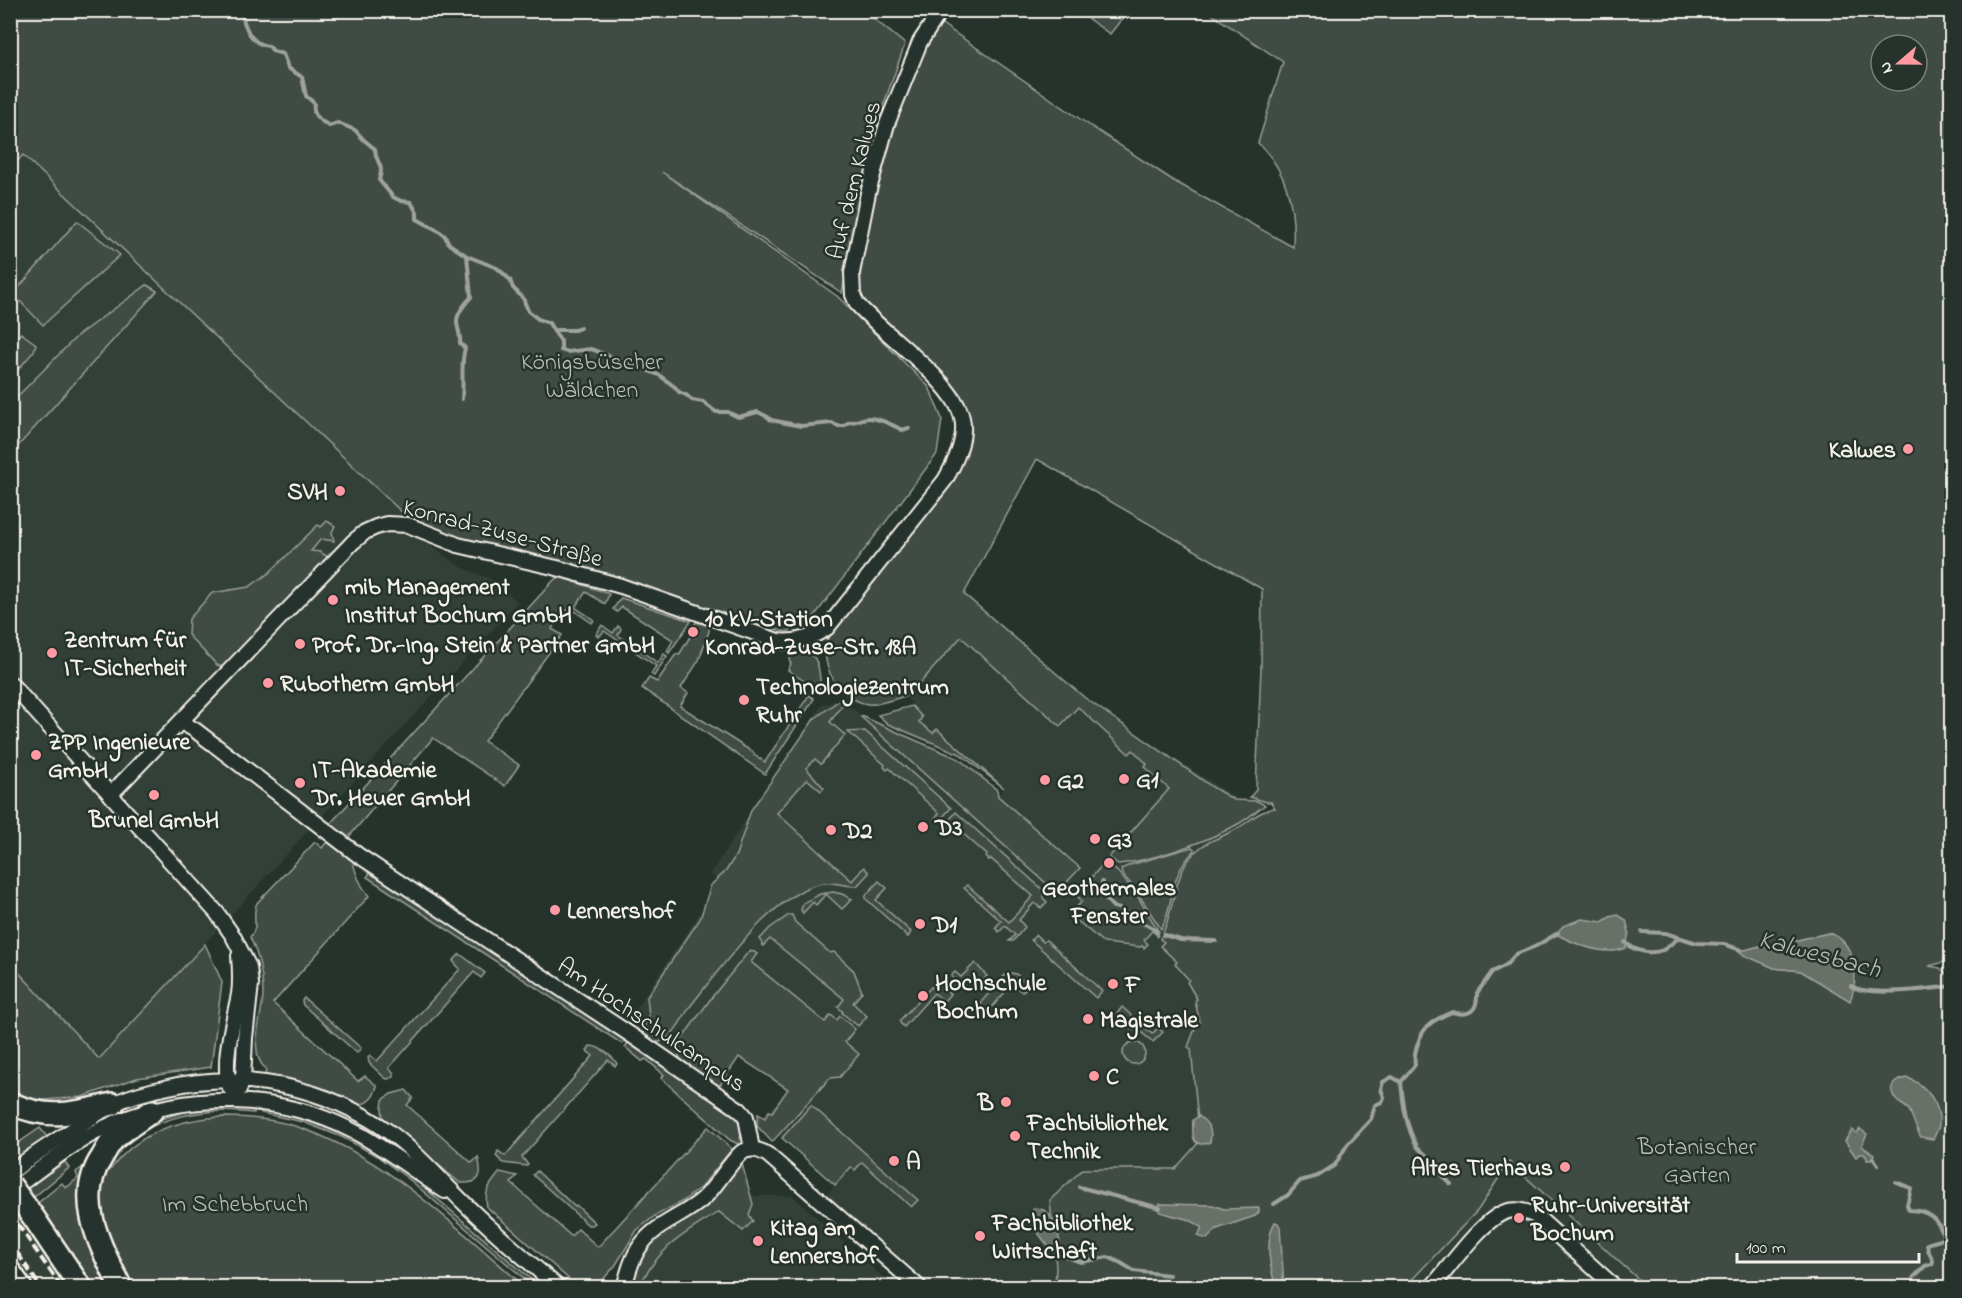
<svg xmlns="http://www.w3.org/2000/svg" width="1962" height="1298" viewBox="0 0 1962 1298" font-family="'Indie Flower',sans-serif">
<rect width="100%" height="100%" fill="#26332d"/>
<filter id="ink" filterUnits="userSpaceOnUse"><feTurbulence type="fractalNoise" baseFrequency=".0167" numOctaves="2"/><feDisplacementMap in="SourceGraphic" scale="12" xChannelSelector="R" yChannelSelector="G"/><feConvolveMatrix kernelMatrix="1 2 1 2 8 2 1 2 1" color-interpolation-filters="sRGB"/></filter>
<g filter="url(#ink)">
<g fill="#333f39">
<polygon points="23,155 407,517 432,527 428,544 461,567 493,580 518,602 98,1060 11,963 10,168"/>
<polygon points="960,590 1103,712 1253,809 1297,841 1262,1053 1208,1162 1060,1287 639,1287 658,1257 675,1239 719,1212 743,1231 753,1204 751,1196 793,1196 888,1282 894,1275 818,1205 835,1185 779,1135 770,1122 853,1053 776,1001 718,1088 625,1025 721,882 710,874 823,703 827,704 841,699 862,716 997,796 1004,789 937,729 933,733 918,722 922,716 905,696 916,683"/>
<polygon points="1509,1162 1577,1225 1647,1287 1405,1288 1478,1210"/>
<polygon points="10,1207 54,1268 67,1287 34,1287 11,1253"/>
</g>
<g fill="#414b45" stroke="#9a9e96" stroke-width="1.5" fill-rule="evenodd">
<polygon points="11,11 864,11 905,44 872,138 842,293 662,172 837,296 929,387 942,419 937,454 813,618 787,632 770,628 769,630 710,609 589,571 464,541 407,517 23,155 11,168"/>
<polygon points="1077,11 1128,11 1110,34"/>
<path d="M 1207,11 L 1951,11 L 1952,960 L 1929,966 L 1940,968 L 1951,977 L 1951,1287 L 1647,1287 L 1509,1162 L 1478,1210 L 1405,1287 L 1055,1287 L 1056,1267 L 1050,1200 L 1083,1169 L 1175,1169 L 1200,1141 L 1191,1049 L 1188,1047 L 1197,1023 L 1200,1023 L 1195,1001 L 1197,999 L 1187,982 L 1189,980 L 1175,964 L 1177,962 L 1160,946 L 1164,942 L 1160,939 C 1177,908 1171,870 1201,847 C 1211,840 1224,836 1235,830 C 1248,823 1259,810 1275,808 L 1271,802 L 1267,802 L 1250,797 L 1256,790 L 1261,667 L 1262,589 L 1037,459 L 964,594 L 1085,698 L 1214,788 L 1234,800 L 1257,801 L 1265,805 C 1256,811 1247,819 1238,824 C 1209,841 1151,861 1118,864 L 1109,857 L 1169,789 L 1145,767 L 1147,764 L 1133,750 L 1129,754 L 1078,707 L 1060,726 L 961,637 L 921,682 L 916,683 L 908,692 L 909,695 C 899,697 878,706 868,704 C 847,701 829,681 826,660 C 825,654 826,647 826,641 L 957,472 L 968,415 L 949,378 L 857,295 L 854,275 C 875,190 891,96 939,22 L 1083,121 L 1174,181 L 1293,247 C 1295,208 1288,171 1258,143 L 1283,62 ZM 1881,45 L 1917,45 L 1917,81 L 1881,81 ZM 1829,933 L 1850,1000 L 1801,971 L 1774,968 L 1738,949 L 1745,950 L 1760,946 L 1774,948 L 1802,939 Z"/>
<polygon points="77,221 120,255 43,325 13,294"/>
<polygon points="147,285 157,291 11,454 11,403 78,335"/>
<polygon points="21,333 36,344 34,351 11,378 11,344"/>
<polygon points="327,521 335,526 332,532 334,541 321,539 311,551 320,552 328,557 227,664 222,667 217,665 188,635 189,619 212,593 249,587 269,573 318,525 321,527"/>
<polygon points="561,577 609,594 605,604 586,592 575,607 594,620 592,623 570,608 556,621 552,629 562,635 484,741 519,765 505,786 433,738 347,839 329,827 330,824 555,579"/>
<polygon points="621,598 691,621 669,653 667,651 673,640 622,607 617,612 613,609"/>
<polygon points="696,622 709,626 709,631 699,660 681,688 688,693 680,706 754,753 754,755 765,762 809,695 814,699 765,774 642,688 649,678 657,682 676,654 679,655 691,635 695,637 699,632 693,628"/>
<polygon points="602,625 613,633 618,626 621,629 618,635 658,663 664,654 667,656 654,676 651,674 656,666 604,631 599,637 596,635"/>
<path d="M 802,649 C 803,650 811,654 812,655 C 820,663 821,681 819,691 L 788,670 L 791,664 L 790,662 L 791,653 Z"/>
<path d="M 841,699 L 845,701 L 830,722 L 845,735 L 821,764 L 815,759 L 806,768 L 824,788 L 821,791 L 807,779 L 777,813 L 852,881 L 864,867 L 869,873 L 857,886 C 839,887 834,878 812,886 C 768,903 721,967 692,1004 C 684,1015 676,1033 664,1040 C 654,1046 646,1041 643,1031 L 649,1016 L 647,997 L 700,919 L 711,885 L 726,871 L 736,855 L 751,810 L 814,719 Z"/>
<polygon points="912,706 922,717 919,722 933,733 937,729 1004,788 960,754 888,724 878,715"/>
<polygon points="862,716 901,734 959,759 997,790 998,796 1080,868 1057,893 861,717"/>
<polygon points="865,731 951,808 939,821 935,818 939,813 889,768 887,770 884,767 885,765 848,732"/>
<polygon points="956,812 1043,890 1043,898 1047,902 1041,908 1034,903 1019,920 1025,927 1013,941 1009,941 1015,935 1005,926 999,932 995,928 1001,921 964,888 967,885 1009,922 1033,896 991,859 989,860 986,857 987,855 951,823 947,828 944,826"/>
<path d="M 315,842 L 322,848 L 326,843 L 332,842 L 352,856 C 354,871 359,884 369,896 L 273,1003 L 358,1081 L 365,1076 L 377,1086 C 374,1097 370,1102 359,1105 L 329,1090 L 304,1083 L 265,1075 L 266,1069 C 246,1053 264,1014 263,992 C 263,972 258,954 250,937 C 260,927 251,915 257,903 Z"/>
<path d="M 1192,847 L 1195,850 C 1167,878 1176,900 1161,929 L 1135,889 L 1122,874 L 1121,869 L 1130,865 Z"/>
<polygon points="1104,863 1117,871 1135,892 1159,932 1157,937 1157,935 1152,931 1144,940 1148,944 1144,948 1142,946 1140,947 1104,943 1070,915 1082,901 1076,895"/>
<polygon points="372,870 626,1038 622,1044 367,877"/>
<polygon points="879,881 887,888 876,900 911,932 908,937 866,899 866,895"/>
<polygon points="833,892 842,894 852,899 842,909 826,894 816,905 813,902 803,913 801,910 803,903 820,894"/>
<polygon points="789,915 792,915 795,922 830,953 834,952 854,971 862,992 853,1003 867,1016 858,1026 842,1013 843,1012 838,1007 844,999 770,939 763,946 760,939 770,928"/>
<polygon points="1036,935 1043,942 1046,940 1102,991 1096,998 1031,940"/>
<polygon points="205,944 222,982 211,1067 137,1078 82,1097 32,1101 11,1087 10,963 99,1059"/>
<polygon points="749,951 754,952 757,954 751,962 825,1022 831,1015 837,1020 840,1016 855,1029 845,1042 859,1054 840,1077 830,1078 772,1142 757,1126 758,1114 765,1118 769,1111 772,1112 788,1089 739,1057 718,1088 683,1064 679,1056 678,1044 712,997"/>
<polygon points="460,954 485,973 481,978 474,972 389,1068 394,1073 394,1077 388,1079 385,1078 369,1063 368,1057 370,1055 377,1061 460,969 453,961"/>
<path d="M 975,963 L 987,976 C 975,990 962,996 951,976 L 955,972 L 961,977 Z"/>
<polygon points="1011,973 1016,974 1029,985 1022,992 1012,984 988,1012 981,1006 982,1001 1006,974"/>
<polygon points="933,985 941,986 950,994 944,1001 934,993 904,1027 900,1023 900,1020"/>
<polygon points="304,998 361,1048 357,1053 303,1005 302,1001"/>
<polygon points="1122,1007 1152,1034 1158,1028 1163,1032 1153,1042 1136,1028 1133,1030 1116,1015"/>
<path d="M 630,1040 L 734,1112 C 740,1123 744,1132 738,1144 L 730,1140 L 661,1078 L 664,1075 L 646,1059 L 642,1061 L 625,1047 Z"/>
<circle cx="1134" cy="1053" r="11"/>
<path d="M 590,1046 C 599,1046 613,1056 617,1064 L 615,1066 L 608,1060 L 522,1157 L 528,1165 L 527,1166 L 503,1163 L 496,1156 L 498,1151 L 505,1156 L 593,1056 L 587,1051 Z"/>
<path d="M 406,1090 L 413,1098 L 407,1105 L 472,1163 L 478,1157 C 483,1176 481,1184 460,1183 L 403,1135 L 388,1124 L 383,1118 L 382,1109 L 383,1100 L 391,1094 Z"/>
<polygon points="811,1105 918,1200 911,1207 862,1162 855,1170 851,1167 835,1185 782,1138"/>
<path d="M 235,1107 L 254,1109 L 254,1113 C 204,1107 148,1115 115,1156 L 111,1154 L 153,1121 L 191,1110 Z"/>
<polygon points="261,1110 303,1119 342,1134 378,1154 412,1177 540,1287 534,1287 410,1180 377,1156 342,1137 303,1122 261,1113"/>
<path d="M 223,1117 C 247,1117 272,1119 295,1126 C 385,1155 455,1226 525,1287 L 130,1287 L 106,1239 L 98,1201 L 104,1168 L 111,1169 C 138,1132 179,1119 223,1117 Z"/>
<path d="M 708,1127 L 732,1149 L 701,1187 L 683,1201 L 655,1216 L 637,1230 L 615,1266 L 597,1286 L 571,1281 L 487,1207 C 484,1189 490,1185 500,1172 L 517,1176 L 511,1183 L 571,1236 L 578,1229 L 598,1247 Z"/>
<polygon points="40,1128 47,1137 11,1165 11,1148"/>
<polygon points="65,1162 69,1168 11,1216 10,1201"/>
<polygon points="89,1163 116,1287 95,1287 38,1203 62,1183 66,1188 78,1178 76,1172"/>
<path d="M 742,1164 L 753,1204 L 749,1215 L 753,1221 L 743,1231 L 719,1212 C 682,1235 659,1247 639,1287 L 631,1288 C 641,1234 673,1232 708,1201 C 720,1192 729,1178 738,1166 Z"/>
<polygon points="537,1171 575,1207 577,1206 595,1223 592,1225 588,1225 533,1175"/>
</g>
<g fill="#676f68" stroke="#9fa39b" stroke-width="1.5">
<path d="M 1618,915 L 1626,920 L 1629,932 L 1626,948 C 1605,957 1575,944 1556,934 L 1563,926 L 1582,919 L 1602,922 L 1610,917 Z"/>
<path d="M 1829,933 C 1856,941 1859,978 1850,1001 L 1801,971 L 1774,968 L 1744,955 L 1737,949 L 1745,950 L 1760,946 L 1774,948 L 1802,939 Z"/>
<path d="M 1908,1078 C 1926,1085 1941,1104 1939,1125 C 1938,1130 1935,1135 1933,1139 L 1921,1137 C 1916,1130 1912,1114 1909,1110 C 1906,1106 1900,1104 1897,1101 C 1886,1088 1893,1080 1908,1078 Z"/>
<path d="M 1199,1116 C 1208,1123 1213,1130 1210,1142 C 1191,1150 1192,1133 1193,1120 Z"/>
<polygon points="1860,1129 1867,1134 1862,1145 1864,1148 1874,1154 1871,1160 1867,1160 1867,1158 1864,1154 1859,1154 1856,1157 1845,1141 1852,1130 1857,1133"/>
<polygon points="1160,1204 1213,1205 1224,1209 1259,1208 1259,1212 1255,1216 1217,1229 1207,1239 1198,1236 1202,1227 1190,1220 1160,1212 1156,1207"/>
<path d="M 1034,1208 C 1057,1208 1059,1238 1062,1255 L 1055,1255 C 1047,1243 1024,1222 1034,1208 Z"/>
<path d="M 1275,1222 L 1278,1223 L 1280,1227 L 1284,1287 L 1276,1287 C 1270,1268 1264,1241 1275,1222 Z"/>
</g>
<g fill="none" stroke-linecap="round" stroke-linejoin="round">
<g stroke="#9fa39b" stroke-width="4">
<path d="M 241,10 C 244,26 251,45 269,46 L 273,51 L 283,54 L 288,68 L 302,77 L 306,96 L 314,103 C 312,117 319,119 329,126 L 338,123 L 355,130 L 364,140 L 375,149 C 375,164 385,162 379,180 L 393,197 L 401,201 L 411,202 L 417,213 L 417,219 L 439,231 L 445,236 L 449,244 L 467,256 L 497,268 L 505,275 L 510,280 L 513,288 L 523,298 L 528,311 L 538,319 L 549,323 L 553,330 L 561,341 L 561,350 L 567,352 L 591,349 L 659,375 L 675,387 L 679,392 L 686,395 L 692,400 L 703,402 L 716,412 L 728,412 L 738,417 L 758,412 L 768,417 L 771,420 L 801,426 L 832,423 L 837,426 L 844,426 L 849,422 C 856,423 861,418 868,418 C 879,418 893,425 902,430 L 909,428"/>
<polyline points="554,330 575,330 580,328"/>
<path d="M 462,399 C 464,382 460,365 465,348 L 460,343 C 461,335 458,331 457,323 C 456,314 465,304 471,297 L 467,256"/>
<path d="M 1102,882 L 1104,897 L 1113,907 C 1122,908 1124,913 1131,917 C 1140,923 1149,924 1157,932"/>
<polyline points="1642,932 1665,933 1697,943 1724,944 1741,950"/>
<polyline points="1164,935 1181,940 1216,941"/>
<path d="M 1625,942 C 1634,951 1650,955 1663,950 C 1668,947 1674,941 1679,938"/>
<path d="M 1851,986 C 1868,997 1931,989 1952,986"/>
<path d="M 1401,1082 C 1403,1104 1406,1127 1417,1146 C 1420,1151 1426,1154 1430,1159 C 1438,1168 1442,1177 1451,1184"/>
<polyline points="1873,1158 1878,1165"/>
<path d="M 1896,1182 L 1911,1188 L 1907,1205 L 1909,1210 C 1929,1210 1938,1219 1944,1237 L 1940,1240 L 1927,1244 L 1928,1250 L 1933,1261 L 1932,1264 L 1925,1266 L 1914,1277"/>
<polyline points="1079,1187 1160,1208"/>
<path d="M 1274,1204 L 1288,1195 L 1300,1181 L 1318,1176 L 1335,1165 L 1347,1145 L 1371,1119 L 1375,1105 L 1382,1102 L 1384,1097 L 1381,1089 L 1383,1082 L 1392,1077 L 1401,1082 L 1415,1065 C 1413,1053 1420,1032 1430,1024 C 1436,1019 1445,1015 1452,1012 C 1469,1017 1478,1011 1477,993 L 1492,972 L 1506,965 L 1516,954 L 1536,946 L 1558,933"/>
<polyline points="1062,1255 1081,1262 1108,1257 1121,1263 1134,1271 1169,1275"/>
</g>
<defs>
<g id="minor">
<polyline points="10,683 217,913 233,936 249,967 251,984 245,1038 243,1080 234,1101"/>
<polyline points="181,722 195,730 358,855 631,1035 740,1110 746,1117 752,1149"/>
<path d="M 111,794 L 353,542 L 365,532 L 376,527 L 387,524 L 408,525 L 458,545 L 557,568 L 621,586 L 778,641 C 797,643 812,638 827,628 L 945,480 C 955,463 967,439 962,418 C 954,381 883,334 857,304 L 853,295 L 852,273 L 868,193 L 887,124 L 920,42 L 941,10"/>
<path d="M 230,1088 C 221,1061 234,1021 239,994 C 241,981 240,968 239,956"/>
<path d="M 10,1173 C 31,1156 52,1143 74,1129 C 87,1121 99,1112 112,1105 C 128,1096 147,1092 164,1088 C 244,1069 326,1086 392,1134 C 419,1154 440,1180 464,1203 C 494,1233 527,1260 559,1288"/>
<path d="M 10,1192 C 42,1167 80,1137 117,1122 C 190,1092 279,1094 349,1129 C 382,1145 414,1171 445,1191"/>
<path d="M 624,1288 C 628,1273 632,1257 641,1245 C 656,1223 685,1216 704,1198 C 715,1188 734,1157 742,1152 C 752,1147 760,1150 768,1155 L 920,1288"/>
<path d="M 1431,1288 C 1449,1268 1482,1220 1505,1212 C 1516,1208 1526,1211 1536,1216 L 1616,1288"/>
</g>
<g id="highway">
<path d="M 10,1103 C 49,1121 74,1113 113,1104"/>
<polyline points="34,1218 81,1288"/>
<polyline points="10,1272 21,1288"/>
<path d="M 121,1288 C 102,1248 73,1200 102,1157 C 106,1151 109,1143 115,1138 C 126,1128 140,1120 152,1111"/>
</g>
</defs>
<use href="#minor" stroke="#f4f1e8" stroke-width="18"/>
<use href="#highway" stroke="#f4f1e8" stroke-width="26"/>
<use href="#minor" stroke="#26332d" stroke-width="14"/>
<use href="#highway" stroke="#26332d" stroke-width="21"/>
<g stroke="#f4f1e8" stroke-width="4" stroke-dasharray="9 4.5" stroke-linecap="butt">
<polyline points="10,1213 62,1288"/>
<polyline points="10,1242 41,1288"/>
</g>
<defs>
<polyline id="highway-bridge" points="10,1185 34,1218"/>
</defs>
<use href="#highway-bridge" stroke="#f4f1e8" stroke-width="26" stroke-linecap="butt"/>
<use href="#highway-bridge" stroke="#26332d" stroke-width="21"/>
</g>
</g>
<g fill="#ff9aa2" stroke="#26332d" stroke-width="2">
<circle cx="1908" cy="449" r="6"/>
<circle cx="340" cy="491" r="6"/>
<circle cx="333" cy="600" r="6"/>
<circle cx="693" cy="632" r="6"/>
<circle cx="300" cy="644" r="6"/>
<circle cx="52" cy="653" r="6"/>
<circle cx="268" cy="683" r="6"/>
<circle cx="744" cy="700" r="6"/>
<circle cx="36" cy="755" r="6"/>
<circle cx="1124" cy="779" r="6"/>
<circle cx="1045" cy="780" r="6"/>
<circle cx="300" cy="783" r="6"/>
<circle cx="154" cy="795" r="6"/>
<circle cx="923" cy="827" r="6"/>
<circle cx="831" cy="830" r="6"/>
<circle cx="1095" cy="839" r="6"/>
<circle cx="1109" cy="863" r="6"/>
<circle cx="555" cy="910" r="6"/>
<circle cx="920" cy="924" r="6"/>
<circle cx="1113" cy="984" r="6"/>
<circle cx="923" cy="996" r="6"/>
<circle cx="1088" cy="1019" r="6"/>
<circle cx="1094" cy="1076" r="6"/>
<circle cx="1006" cy="1102" r="6"/>
<circle cx="1015" cy="1136" r="6"/>
<circle cx="894" cy="1161" r="6"/>
<circle cx="1565" cy="1167" r="6"/>
<circle cx="1519" cy="1218" r="6"/>
<circle cx="980" cy="1236" r="6"/>
<circle cx="758" cy="1241" r="6"/>
</g>
<g text-anchor="middle" stroke-width="5" stroke-linejoin="round" paint-order="stroke">
<g font-size="24" fill="#f4f1e8" stroke="#26332d">
<text transform="translate(853 180) rotate(-76)" y="8">Auf dem Kalwes</text>
<text transform="translate(503 532) rotate(15)" y="8">Konrad-Zuse-Straße</text>
<text transform="translate(652 1024) rotate(34)" y="8">Am Hochschulcampus</text>
</g>
<g font-size="24" fill="#bebfb7" stroke="#26332d">
<text x="592" y="369">Königsbüscher<tspan x="592" dy="28">Wäldchen</tspan></text>
<text x="1697" y="1154">Botanischer<tspan x="1697" dy="28">Garten</tspan></text>
<text x="235" y="1211">Im Schebbruch</text>
</g>
<g font-size="24" font-weight="bold" fill="#f4f1e8" stroke="#26332d" text-anchor="start">
<text x="1896" y="457" text-anchor="end">Kalwes</text>
<text x="328" y="499" text-anchor="end">SVH</text>
<text x="345" y="594">mib Management<tspan x="345" dy="28">Institut Bochum GmbH</tspan></text>
<text x="705" y="626">10 kV-Station<tspan x="705" dy="28">Konrad-Zuse-Str. 18A</tspan></text>
<text x="64" y="647">Zentrum für<tspan x="64" dy="28">IT-Sicherheit</tspan></text>
<text x="312" y="652">Prof. Dr.-Ing. Stein &amp; Partner GmbH</text>
<text x="280" y="691">Rubotherm GmbH</text>
<text x="756" y="694">Technologiezentrum<tspan x="756" dy="28">Ruhr</tspan></text>
<text x="48" y="749">ZPP Ingenieure<tspan x="48" dy="28">GmbH</tspan></text>
<text x="312" y="777">IT-Akademie<tspan x="312" dy="28">Dr. Heuer GmbH</tspan></text>
<text x="1136" y="787">G1</text>
<text x="1057" y="788">G2</text>
<text x="154" y="827" text-anchor="middle">Brunel GmbH</text>
<text x="935" y="835">D3</text>
<text x="843" y="838">D2</text>
<text x="1107" y="847">G3</text>
<text x="1109" y="895" text-anchor="middle">Geothermales<tspan x="1109" dy="28">Fenster</tspan></text>
<text x="567" y="918">Lennershof</text>
<text x="932" y="932">D1</text>
<text x="935" y="990">Hochschule<tspan x="935" dy="28">Bochum</tspan></text>
<text x="1125" y="992">F</text>
<text x="1100" y="1027">Magistrale</text>
<text x="1106" y="1084">C</text>
<text x="994" y="1110" text-anchor="end">B</text>
<text x="1027" y="1130">Fachbibliothek<tspan x="1027" dy="28">Technik</tspan></text>
<text x="906" y="1169">A</text>
<text x="1553" y="1175" text-anchor="end">Altes Tierhaus</text>
<text x="1531" y="1212">Ruhr-Universität<tspan x="1531" dy="28">Bochum</tspan></text>
<text x="992" y="1230">Fachbibliothek<tspan x="992" dy="28">Wirtschaft</tspan></text>
<text x="770" y="1235">Kitag am<tspan x="770" dy="28">Lennershof</tspan></text>
</g>
<g font-size="26" font-style="italic" fill="#bcbdb5" stroke="#26332d">
<text transform="translate(1820 953) rotate(15)" y="9">Kalwesbach</text>
</g>
</g>
<rect width="1962" height="1298" fill="none" stroke="#26332d" stroke-width="36"/>
<rect x="18" y="18" width="1926" height="1262" fill="none" stroke="#f4f1e8" stroke-width="2" filter="url(#ink)"/>
<g transform="translate(1899 63) rotate(250)"><circle r="28" fill="#26332d" stroke="#787f78" stroke-width="1.5"/>
<path d="M0-4.5L10 22L0 15L-10 22Z" fill="#ff9aa2"/>
<text y="-9" font-size="16" font-weight="bold" text-anchor="middle" fill="#f4f1e8">N</text>
</g>
<path d="M1737 1253v9h182v-9" fill="none" stroke="#f4f1e8" stroke-width="3"/>
<text x="1746" y="1253" font-size="18" fill="#f4f1e8" stroke="#26332d" stroke-width="4.5" paint-order="stroke">100 m</text>
</svg>
